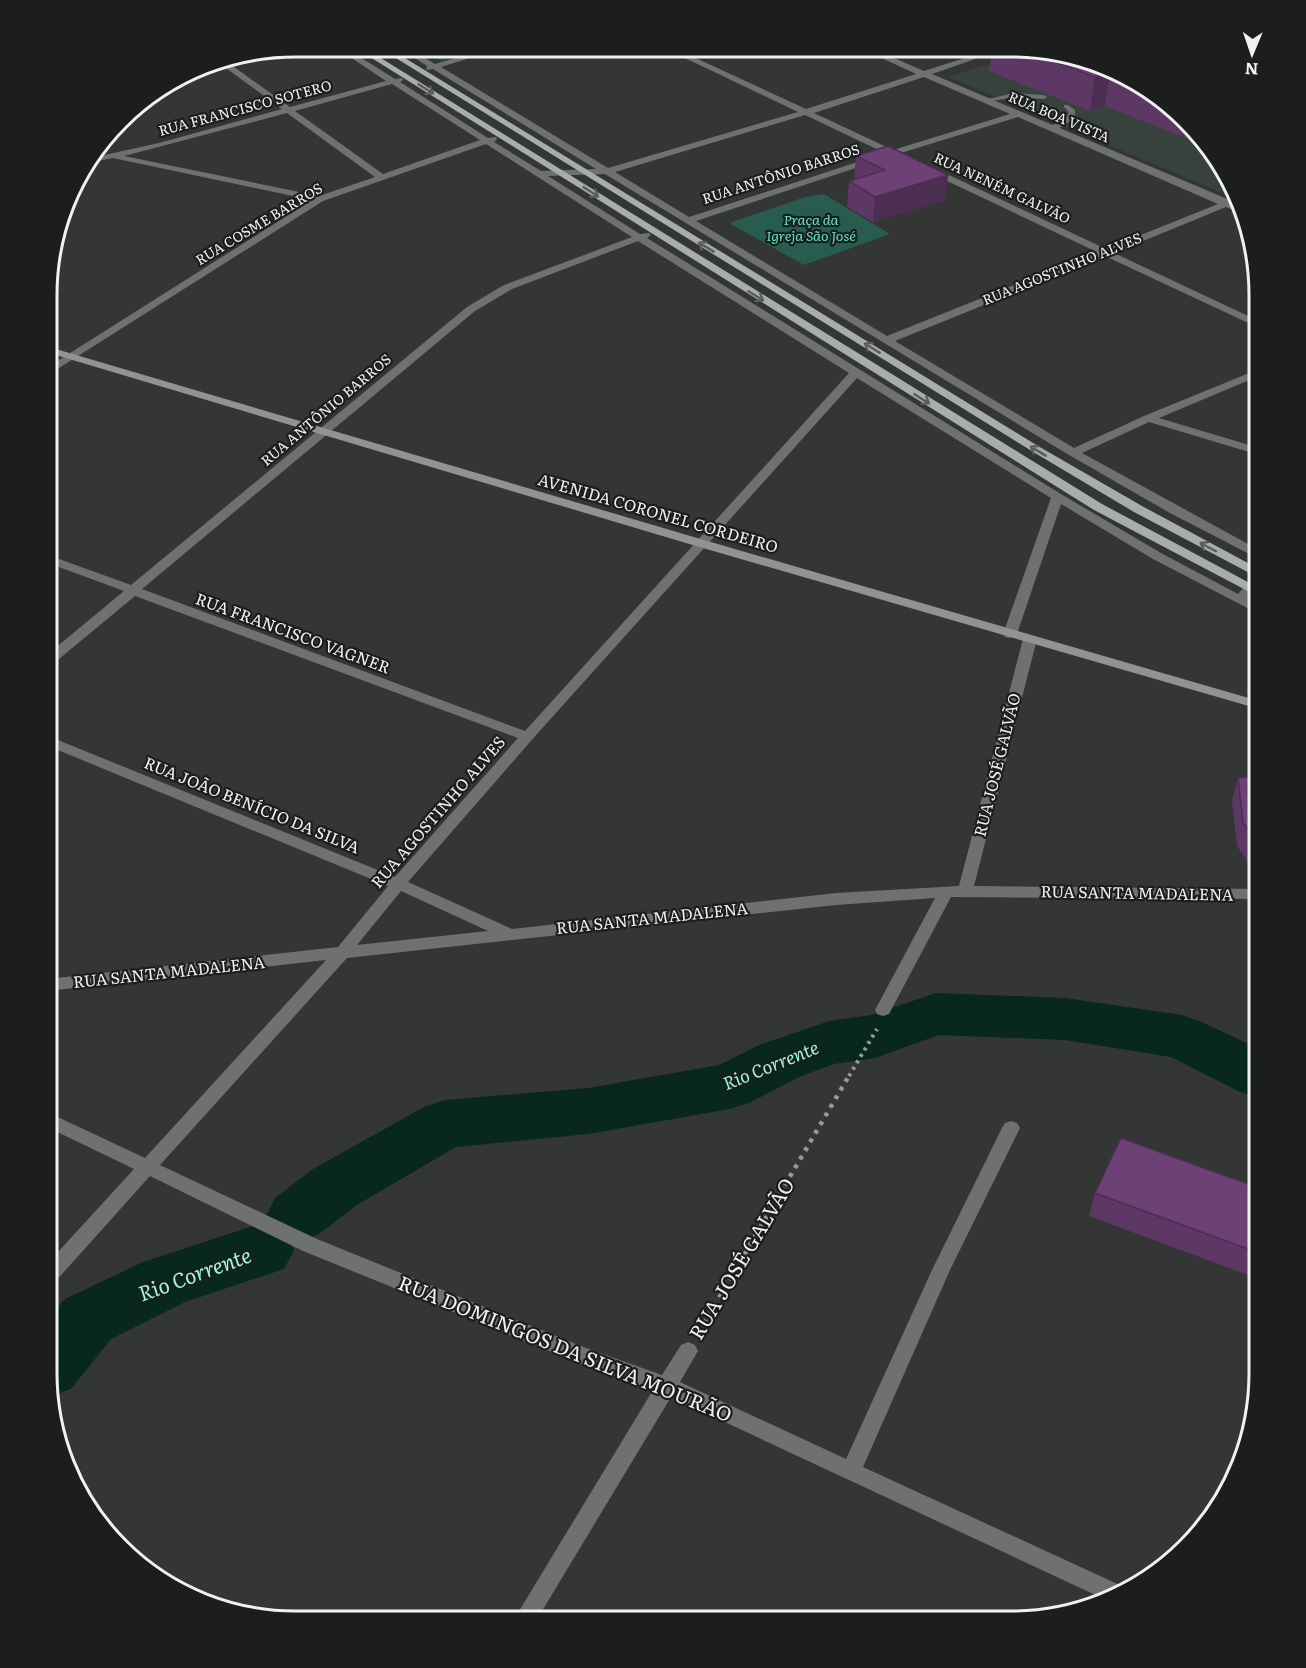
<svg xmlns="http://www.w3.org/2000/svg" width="1306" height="1668" viewBox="0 0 1306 1668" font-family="Literata,serif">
<rect width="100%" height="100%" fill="#333635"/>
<polygon fill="#37423f" points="1037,49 1043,49 1149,89 1226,171 1235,192 1227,195 948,77"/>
<g fill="#275c4e">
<polygon points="433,47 488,47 442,61 422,50"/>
<polygon points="824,194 890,234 804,265 729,223 805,197"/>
</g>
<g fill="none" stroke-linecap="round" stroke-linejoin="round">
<polygon fill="#08271f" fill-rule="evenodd" points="936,993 1065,998 1182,1015 1202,1022 1259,1049 1259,1098 1238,1091 1171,1057 1065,1040 939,1035 875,1058 834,1064 799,1077 751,1102 730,1109 588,1134 456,1147 357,1205 319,1234 297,1242 288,1239 294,1250 284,1269 185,1302 111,1339 71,1389 50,1397 47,1373 47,1320 65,1299 143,1262 262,1223 271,1226 266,1216 275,1198 313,1169 424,1107 445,1100 588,1088 719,1065 759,1045 809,1028 829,1021 871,1015"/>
<polyline stroke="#979998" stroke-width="4" stroke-dasharray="3 4.5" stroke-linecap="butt" points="849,1076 877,1029"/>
<polyline stroke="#979998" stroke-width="4.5" stroke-dasharray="4 6" stroke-linecap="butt" points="699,1332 850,1074"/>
<g fill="#6f7171" fill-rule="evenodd">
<polygon points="1014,93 1044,95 1047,97 1044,99 1014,97 987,102 984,100"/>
<path d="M 1064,105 L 1068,105 L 1075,110 L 1075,115 C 1070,123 1060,130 1049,130 L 1049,126 C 1058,123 1066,121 1069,112 L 1064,107 Z"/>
</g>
<path fill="#6f7171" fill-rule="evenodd" d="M 335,47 L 344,47 L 395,79 L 402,78 L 403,80 L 400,82 L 488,138 L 496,137 L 497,139 L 494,142 L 541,171 L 596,169 L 433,69 L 426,70 L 427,66 L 398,47 L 407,47 L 435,64 L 492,47 L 505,47 L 441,67 L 608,168 L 798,112 L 664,48 L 674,48 L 806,109 L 916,74 L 860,48 L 871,48 L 924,71 L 993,49 L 1004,49 L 932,74 L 1232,201 L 1241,207 L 1244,214 L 1226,207 L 1114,253 L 1259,321 L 1259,328 L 1105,256 L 895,341 L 1074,448 L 1144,416 L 1259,369 L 1259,376 L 1159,418 L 1259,448 L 1259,455 L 1149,422 L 1082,453 L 1259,550 L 1259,559 L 1170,513 L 1069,455 L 605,174 L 548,176 L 640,234 L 649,233 L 651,235 L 647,238 L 1061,494 L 1161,553 L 1238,594 L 1254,576 L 1259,575 L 1259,586 L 1247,599 L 1259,605 L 1259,614 L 1153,559 L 1061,504 L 1017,634 L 1010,638 L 1005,637 L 1003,634 L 1051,498 L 857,378 L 537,734 L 408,882 L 512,929 L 836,893 L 959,886 L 1023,639 L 1030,635 L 1037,639 L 974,886 L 1259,889 L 1259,899 L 951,897 L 889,1014 L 883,1016 L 877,1014 L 875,1010 L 935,898 L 836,905 L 347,958 L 160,1165 L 317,1239 L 586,1348 L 662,1375 L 681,1345 L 688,1342 L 695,1345 L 698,1351 L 680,1382 L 846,1459 L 932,1270 L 1002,1128 L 1005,1123 L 1011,1121 L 1017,1123 L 1020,1128 L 950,1270 L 863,1467 L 1124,1587 L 1126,1591 L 1102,1598 L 671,1397 L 536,1621 L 513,1621 L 653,1390 L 574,1361 L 303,1251 L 150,1176 L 54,1283 L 47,1285 L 47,1264 L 134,1169 L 47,1127 L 47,1112 L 145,1158 L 326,960 L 47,991 L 47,979 L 338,947 L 388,886 L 48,746 L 48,736 L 395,877 L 518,738 L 135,596 L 53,664 L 48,665 L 48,654 L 124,591 L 48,563 L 48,555 L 131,585 L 467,307 L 504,285 L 632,237 L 486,144 L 323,201 L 48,375 L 48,367 L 312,200 L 113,158 L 86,163 L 91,158 L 159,143 L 282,109 L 215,60 L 223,59 L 290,107 L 386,81 ZM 924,77 L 1010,114 L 893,150 L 814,113 ZM 392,84 L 480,140 L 383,174 L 295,111 ZM 287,113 L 375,177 L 319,196 L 124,156 ZM 805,115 L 885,153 L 689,217 L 615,172 ZM 1018,117 L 1218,204 L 1106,249 L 932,167 L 926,167 L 926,171 L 1097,252 L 887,336 L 696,221 L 892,156 L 902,158 L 904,156 L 901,153 ZM 638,241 L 849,373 L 525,731 L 142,589 L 475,311 L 512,289 ZM 401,891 L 488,931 L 357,945 Z"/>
<polygon fill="#909392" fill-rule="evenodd" points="49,347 704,540 1259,701 1259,709 696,546 49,353"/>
<g fill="#a8acab" fill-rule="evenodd">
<polygon points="354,47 363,47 1102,504 1259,588 1259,597 1094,510"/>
<polygon points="378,47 387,47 1038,446 1142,506 1259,569 1259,578 1134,512 1030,450"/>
</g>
</g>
<g fill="#5e3865">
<polygon points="992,49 1043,49 1149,89 1197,140 1193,141 1105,106 1090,111 989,71"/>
<polygon points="856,156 948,175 945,200 873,222 847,207 849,181 854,180"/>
<polygon points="1259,776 1259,878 1237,846 1232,801 1238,778"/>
<polygon points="1259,1188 1259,1279 1089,1216 1095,1193"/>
</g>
<g fill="#4c2e53">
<polygon points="1108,73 1110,74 1105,106 1090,111 1095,77"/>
<polygon points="948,175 945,200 873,222 875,197"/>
</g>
<g fill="#6d4176" stroke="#4c2e53" stroke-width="1.5">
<polygon points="1021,49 1043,49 1108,73 1095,77"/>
<polygon points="888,146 948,175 875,197 849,181 885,170 856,156"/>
<polygon points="1259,776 1259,844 1243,823 1238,778"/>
<polygon points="1121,1138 1259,1188 1259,1253 1095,1193"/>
</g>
<defs><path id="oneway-shaft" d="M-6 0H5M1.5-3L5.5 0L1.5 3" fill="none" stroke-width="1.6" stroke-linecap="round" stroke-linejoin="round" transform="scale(1.5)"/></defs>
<g stroke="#5b5d5d">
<use href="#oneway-shaft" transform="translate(426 89) rotate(32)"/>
<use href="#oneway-shaft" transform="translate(591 192) rotate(33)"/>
<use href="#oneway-shaft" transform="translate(706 247) rotate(-149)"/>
<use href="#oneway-shaft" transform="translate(756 296) rotate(32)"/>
<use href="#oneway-shaft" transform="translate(872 348) rotate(-148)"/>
<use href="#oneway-shaft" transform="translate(922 399) rotate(32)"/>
<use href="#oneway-shaft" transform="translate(1038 451) rotate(-149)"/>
<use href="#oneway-shaft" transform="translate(1208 547) rotate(-152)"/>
</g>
<g text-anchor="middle" stroke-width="4.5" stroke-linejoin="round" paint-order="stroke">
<g font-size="14" fill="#f0f2f1" stroke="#1c1d1d">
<text transform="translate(245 108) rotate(-15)" y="5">RUA FRANCISCO SOTERO</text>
<text transform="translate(1059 117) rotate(23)" y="5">RUA BOA VISTA</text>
<text transform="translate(781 174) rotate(-18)" y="5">RUA ANTÔNIO BARROS</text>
<text transform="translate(1002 188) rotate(25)" y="5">RUA NENÉM GALVÃO</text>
<text transform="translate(259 224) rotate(-31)" y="5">RUA COSME BARROS</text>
<text transform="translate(1062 269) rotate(-22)" y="5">RUA AGOSTINHO ALVES</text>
<text transform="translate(326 410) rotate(-40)" y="5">RUA ANTÔNIO BARROS</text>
</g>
<g font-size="14" font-style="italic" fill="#5ce4c2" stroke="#1c1d1d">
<text x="811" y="225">Praça da<tspan x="811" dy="16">Igreja São José</tspan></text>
</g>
<g font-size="16" fill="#f0f2f1" stroke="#1c1d1d">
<text transform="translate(658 513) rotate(16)" y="6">AVENIDA CORONEL CORDEIRO</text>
<text transform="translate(293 633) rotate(20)" y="6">RUA FRANCISCO VAGNER</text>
<text transform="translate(997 765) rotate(-76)" y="6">RUA JOSÉ GALVÃO</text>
<text transform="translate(252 805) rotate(22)" y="6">RUA JOÃO BENÍCIO DA SILVA</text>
<text transform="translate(438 812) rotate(-49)" y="6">RUA AGOSTINHO ALVES</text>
<text transform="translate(1137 893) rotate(1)" y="6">RUA SANTA MADALENA</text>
<text transform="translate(652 918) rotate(-6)" y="6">RUA SANTA MADALENA</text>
<text transform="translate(169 972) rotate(-6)" y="6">RUA SANTA MADALENA</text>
</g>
<g font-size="18" font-style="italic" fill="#96fbde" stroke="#1c1d1d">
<text transform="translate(771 1066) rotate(-22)" y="6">Rio Corrente</text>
</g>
<g font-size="20" fill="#f0f2f1" stroke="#1c1d1d">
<text transform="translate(742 1259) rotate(-59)" y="7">RUA JOSÉ GALVÃO</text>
<text transform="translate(565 1349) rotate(22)" y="7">RUA DOMINGOS DA SILVA MOURÃO</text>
</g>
<g font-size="21" font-style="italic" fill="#96fbde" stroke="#1c1d1d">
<text transform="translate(195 1275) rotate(-20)" y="7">Rio Corrente</text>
</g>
</g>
<path d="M0 0H1306V1668H0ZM295 57H1011A238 238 0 0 1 1249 295V1373A238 238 0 0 1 1011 1611H295A238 238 0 0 1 57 1373V295A238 238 0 0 1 295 57Z" fill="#1c1d1d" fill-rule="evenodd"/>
<path fill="none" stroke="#f0f2f1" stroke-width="3" d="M295 57H1011A238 238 0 0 1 1249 295V1373A238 238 0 0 1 1011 1611H295A238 238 0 0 1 57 1373V295A238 238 0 0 1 295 57Z"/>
<g transform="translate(1252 54) rotate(182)" stroke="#1c1d1d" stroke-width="4.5" paint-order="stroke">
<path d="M0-4.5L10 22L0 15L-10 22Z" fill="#f0f2f1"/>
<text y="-9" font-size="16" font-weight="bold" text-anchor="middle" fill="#f0f2f1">N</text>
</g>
</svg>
